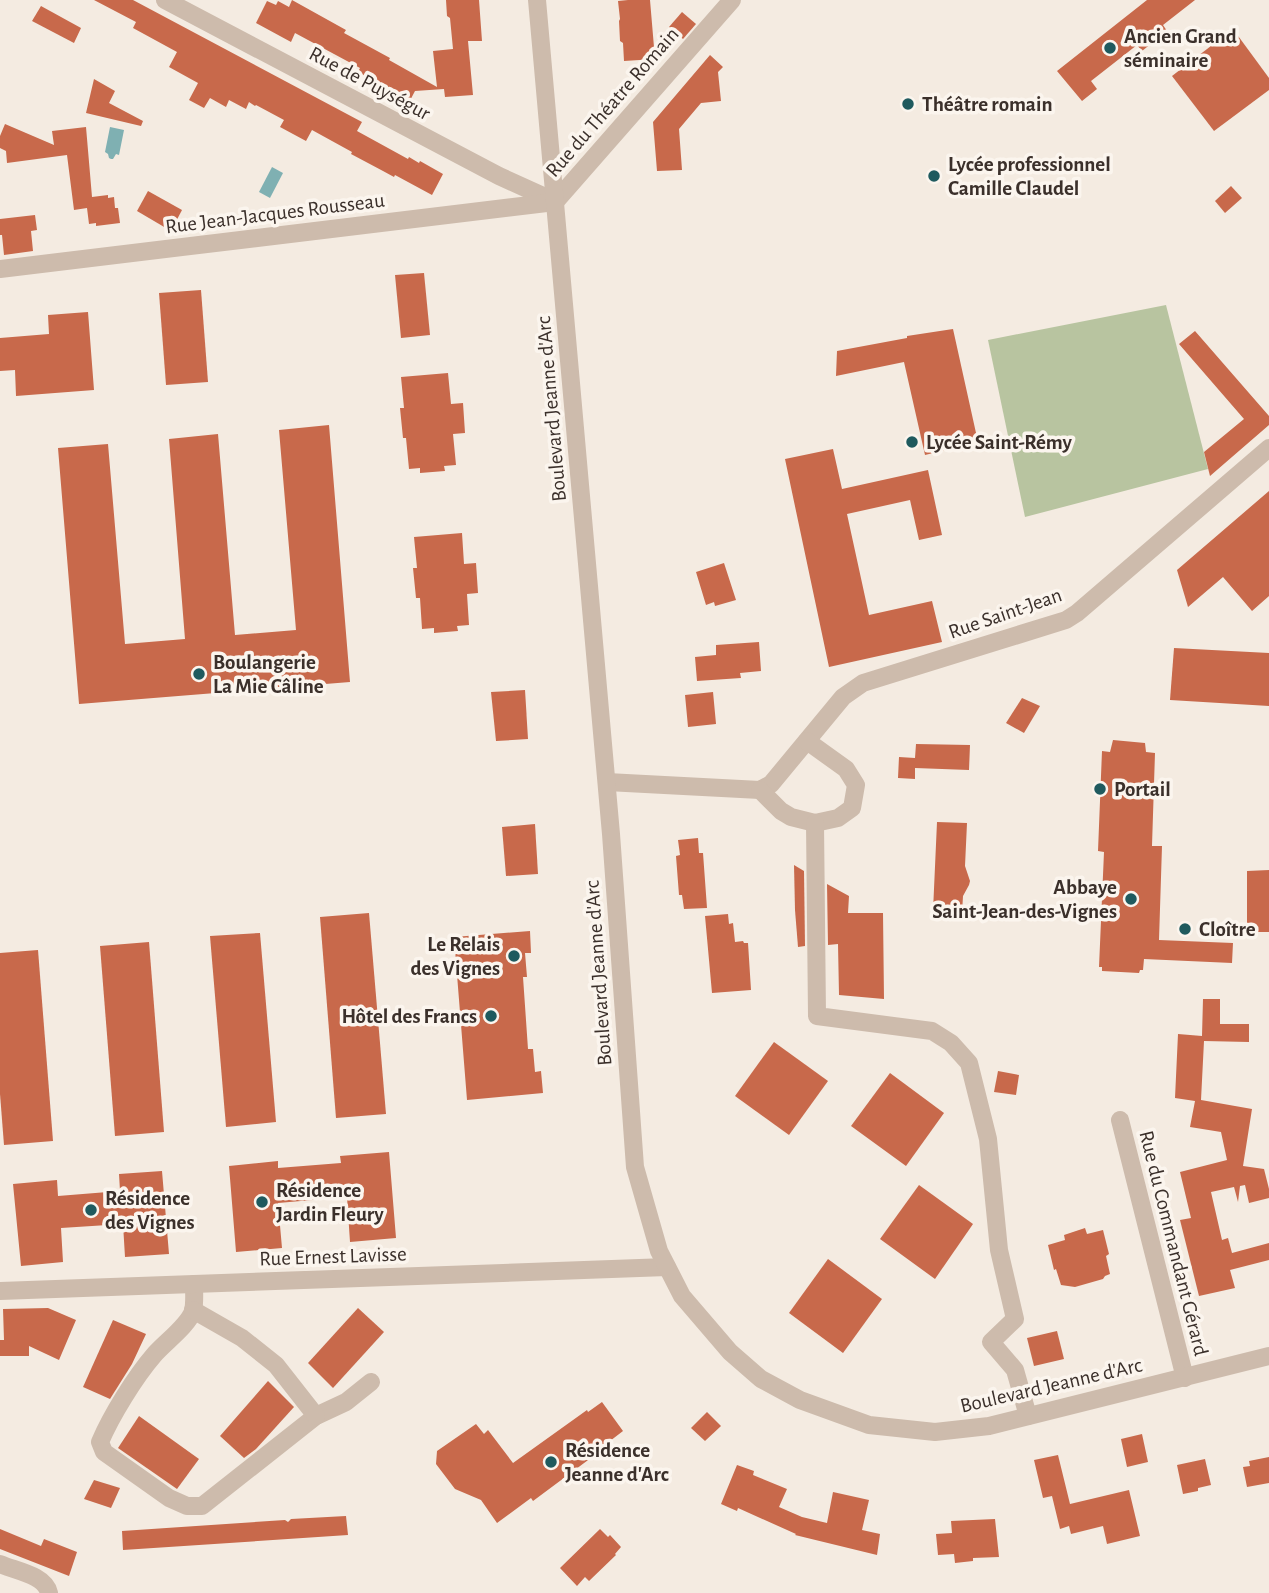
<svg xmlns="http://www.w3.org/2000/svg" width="1269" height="1593" viewBox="0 0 1269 1593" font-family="'Alegreya Sans',sans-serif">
<rect width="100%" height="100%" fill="#f4ebe1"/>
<polygon fill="#b8c4a0" points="1166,305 1208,469 1025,517 988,340"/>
<g fill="#7fb0b2">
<polygon points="110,127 124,130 119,155 116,154 113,159 111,159 109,158 108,154 105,152"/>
<polygon points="272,167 283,173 270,198 259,192"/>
</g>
<g fill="#c8694b">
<polygon points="94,0 133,0 362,122 357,131 408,159 409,157 419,163 420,161 443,174 432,195 395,175 394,177 383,171 351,154 352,152 312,130 306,141 280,127 284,120 256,105 255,106 249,102 246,109 229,100 226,107 210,98 204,108 189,100 198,83 169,67 177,52 133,28 136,22"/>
<polygon points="292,0 346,30 344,33 390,58 389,60 437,87 433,51 453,49 450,18 447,16 446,0 479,0 482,41 468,41 473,95 445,97 444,89 415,91 405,110 385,100 390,90 358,72 360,68 295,33 291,42 256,23 267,1 276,5 278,1 289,7"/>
<polygon points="628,0 650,0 655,59 624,61 623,43 620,41 619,21 620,19 618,1"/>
<polygon points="1147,0 1195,0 1163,25 1167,31 1142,51 1137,45 1091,81 1097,89 1082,101 1057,71"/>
<polygon points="41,6 81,28 74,43 32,21"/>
<polygon points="682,12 696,24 683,39 669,27"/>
<polygon points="1233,29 1269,78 1269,90 1214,131 1172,76"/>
<polygon points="710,55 723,67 718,72 721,101 701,103 679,129 682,170 657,171 653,122"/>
<polygon points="94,79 115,91 109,103 143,121 141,126 86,113"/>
<polygon points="5,124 54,145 52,131 86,127 92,197 108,195 108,198 114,197 115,208 118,208 120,223 96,226 96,223 89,224 87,208 74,210 67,155 7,163 6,151 0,148 0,136"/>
<polygon points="1231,186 1242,198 1225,213 1215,201"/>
<polygon points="148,191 182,210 171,231 137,211"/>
<polygon points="35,215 37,230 31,231 33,251 4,255 2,235 0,235 0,219"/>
<polygon points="424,273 430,335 401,338 395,275"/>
<polygon points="201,290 208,382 166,385 159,293"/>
<polygon points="88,312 94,390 16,396 15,370 0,371 0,338 49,334 48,315"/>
<polygon points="953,329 978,442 925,455 904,362 836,376 837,351 907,338 907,336"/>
<polygon points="1195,331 1269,416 1269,425 1210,476 1204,452 1244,419 1179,344"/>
<polygon points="448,373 451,404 463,403 465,433 453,434 456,465 444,466 445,471 420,473 420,468 409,469 406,438 403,438 400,408 404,408 401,377"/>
<polygon points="329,425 350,682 79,704 58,448 108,444 125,644 185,639 169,439 218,434 235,635 296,630 279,430"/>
<polygon points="833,449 842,489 928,470 942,535 919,540 910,500 847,514 869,615 932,601 942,642 829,667 785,459"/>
<polygon points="1269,491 1269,596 1252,611 1223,577 1188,607 1177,570"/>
<polygon points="462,533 464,564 476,563 478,593 467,594 469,625 457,626 458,631 434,633 434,628 422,629 420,598 416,598 413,568 417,568 414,537"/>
<polygon points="724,563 736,600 715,606 714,602 706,605 696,572"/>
<polygon points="759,642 761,671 740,673 741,678 697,681 695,657 716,655 716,645"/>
<polygon points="1174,648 1269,653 1269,706 1170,700"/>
<polygon points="525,690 528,739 496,741 491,692"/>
<polygon points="713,692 716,724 688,727 685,695"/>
<polygon points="1022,698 1040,706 1024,733 1006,723"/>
<polygon points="1113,740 1145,743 1146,752 1155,753 1152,846 1162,846 1159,940 1233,943 1232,963 1144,959 1143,970 1140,970 1139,973 1102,971 1102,967 1099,967 1104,852 1098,851 1102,751 1110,752"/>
<polygon points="916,744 970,745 969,770 915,768 915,779 898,778 899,757 915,758"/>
<polygon points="937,822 967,823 965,866 970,881 969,885 963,896 962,913 933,911"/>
<polygon points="535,824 538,874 506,876 502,827"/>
<polygon points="698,838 699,853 703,853 707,908 684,909 682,895 679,895 676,856 680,855 678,840"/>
<polygon points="794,865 804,871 805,946 798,947 795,910"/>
<polygon points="1269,870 1269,932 1247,932 1247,871"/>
<polygon points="827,884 849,896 848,913 883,913 884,999 839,995 838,944 828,945"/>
<polygon points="369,913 386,1114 336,1118 320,917"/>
<polygon points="728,914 729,924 733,923 735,942 743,941 744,943 748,943 751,990 712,993 705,916"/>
<polygon points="530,931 531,953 525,953 527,977 523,977 528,1049 533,1049 535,1072 541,1071 543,1093 467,1100 454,937"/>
<polygon points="260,933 276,1122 226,1127 210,936"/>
<polygon points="149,942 164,1132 115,1136 100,946"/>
<polygon points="38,950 53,1141 4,1145 0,1094 0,953"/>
<polygon points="1203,999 1220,999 1220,1024 1249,1024 1249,1042 1204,1041 1201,1100 1252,1109 1243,1166 1264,1169 1269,1189 1269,1198 1249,1203 1245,1185 1240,1186 1238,1202 1234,1187 1211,1192 1222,1240 1228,1238 1232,1253 1269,1243 1269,1260 1230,1270 1235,1288 1199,1296 1180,1220 1191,1218 1180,1172 1227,1160 1221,1132 1190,1127 1195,1101 1175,1098 1178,1034 1202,1036"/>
<polygon points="774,1042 828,1081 789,1135 735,1096"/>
<polygon points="998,1071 1019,1075 1016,1095 994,1092"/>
<polygon points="890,1073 944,1113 906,1166 851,1126"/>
<polygon points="389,1152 396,1238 350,1242 347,1197 278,1203 282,1248 236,1252 229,1166 278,1161 278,1168 341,1163 340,1156"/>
<polygon points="162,1171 169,1254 125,1257 123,1224 61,1228 63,1262 21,1266 13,1184 57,1180 58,1196 120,1191 119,1174"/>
<polygon points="919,1185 973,1224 935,1279 880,1239"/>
<polygon points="1085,1228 1087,1234 1103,1230 1109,1254 1106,1256 1110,1274 1105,1276 1103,1279 1075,1287 1061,1285 1056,1269 1054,1270 1048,1245 1065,1240 1064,1235"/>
<polygon points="828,1259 882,1299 843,1353 789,1313"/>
<polygon points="48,1308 76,1320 59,1360 29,1346 29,1356 0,1356 0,1340 4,1340 3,1309"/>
<polygon points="358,1308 384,1332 333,1388 308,1363"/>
<polygon points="113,1320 146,1334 132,1364 110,1399 83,1387"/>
<polygon points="1057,1331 1064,1359 1034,1366 1027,1338"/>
<polygon points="268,1381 294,1407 256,1449 244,1458 220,1436"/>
<polygon points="602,1402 623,1431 610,1441 611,1443 533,1501 531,1498 497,1523 481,1500 455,1489 436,1464 437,1451 476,1424 484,1434 488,1430 513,1463 587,1410 588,1412"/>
<polygon points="707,1412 721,1426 705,1441 691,1428"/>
<polygon points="139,1416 199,1459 177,1489 118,1448"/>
<polygon points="1142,1434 1148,1462 1127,1467 1121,1439"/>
<polygon points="1058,1455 1070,1504 1129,1490 1140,1536 1107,1544 1103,1526 1071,1534 1069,1526 1060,1529 1052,1496 1043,1498 1034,1460"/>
<polygon points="1269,1457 1269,1483 1247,1487 1243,1467 1250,1466 1249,1461"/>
<polygon points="1205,1459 1211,1485 1198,1488 1198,1491 1183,1494 1177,1465"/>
<polygon points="737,1465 754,1471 753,1475 787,1489 779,1507 802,1517 827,1523 833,1492 869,1500 862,1530 880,1534 877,1555 795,1535 796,1534 738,1508 737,1511 721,1504"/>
<polygon points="94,1480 120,1488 111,1508 84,1499"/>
<polygon points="346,1516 348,1535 123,1550 122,1531 285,1520 288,1522 291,1519"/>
<polygon points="995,1519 999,1557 973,1558 973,1561 955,1563 954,1554 938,1555 936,1534 952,1533 951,1521"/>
<polygon points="0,1529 41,1546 44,1539 77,1552 69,1576 0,1549"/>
<polygon points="600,1529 608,1537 610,1535 621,1547 615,1554 616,1555 589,1581 585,1577 577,1586 560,1568"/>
</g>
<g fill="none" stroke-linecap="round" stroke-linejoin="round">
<g stroke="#cdbbac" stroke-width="18">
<polyline points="165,0 499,176 554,201"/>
<polyline points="555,202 732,0"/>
<polyline points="0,269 555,202"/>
<polyline points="607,782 760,790 771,784 843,697 863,683 1066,620 1077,613 1269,448"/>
<polyline points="760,790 781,811 791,817 815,823 838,818 852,808 856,785 846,769 807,741"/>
<polyline points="815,823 817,1016 932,1031 951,1043 969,1063 988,1139 999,1250 1015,1319 991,1342 1015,1370 1028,1416"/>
<polyline points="1120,1120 1185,1378"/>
<path d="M 194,1284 C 194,1292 195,1303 193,1311 C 188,1326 164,1343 154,1355 C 135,1377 111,1416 100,1442 L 104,1452 L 169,1498 L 187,1506 L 202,1506 L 316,1416 L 346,1402 L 371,1382"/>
<polyline points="0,1291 667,1267"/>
<polyline points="193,1310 242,1338 276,1365 316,1416"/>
<path d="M 0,1564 C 16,1571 45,1575 49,1593"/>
</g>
<polyline stroke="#cdbbac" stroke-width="18" points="537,0 611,834 635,1167 659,1251 682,1296 730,1352 761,1379 800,1400 869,1425 935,1432 989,1426 1269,1356"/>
</g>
<g fill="#1f5a5e" stroke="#fbf5ee" stroke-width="2.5">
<circle cx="1110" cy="48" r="7"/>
<circle cx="908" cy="104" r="7"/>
<circle cx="934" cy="176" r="7"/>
<circle cx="912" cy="442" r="7"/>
<circle cx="199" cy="674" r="7"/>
<circle cx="1100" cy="789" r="7"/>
<circle cx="1131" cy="899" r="7"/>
<circle cx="1185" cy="929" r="7"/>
<circle cx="514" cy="956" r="7"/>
<circle cx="491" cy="1016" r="7"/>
<circle cx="262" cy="1202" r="7"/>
<circle cx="91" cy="1210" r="7"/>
<circle cx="551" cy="1462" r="7"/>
</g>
<g text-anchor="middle" stroke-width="7" stroke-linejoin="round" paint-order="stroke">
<g font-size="21" font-weight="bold" fill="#3b302b" stroke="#fbf5ee" text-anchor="start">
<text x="1124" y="43">Ancien Grand<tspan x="1124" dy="24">séminaire</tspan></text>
<text x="922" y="111">Théâtre romain</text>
<text x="948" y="171">Lycée professionnel<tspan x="948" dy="24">Camille Claudel</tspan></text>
<text x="926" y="449">Lycée Saint-Rémy</text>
<text x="213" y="669">Boulangerie<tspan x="213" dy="24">La Mie Câline</tspan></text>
<text x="1114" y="796">Portail</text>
<text x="1117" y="894" text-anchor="end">Abbaye<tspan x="1117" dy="24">Saint-Jean-des-Vignes</tspan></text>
<text x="1199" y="936">Cloître</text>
<text x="500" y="951" text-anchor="end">Le Relais<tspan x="500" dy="24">des Vignes</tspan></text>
<text x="477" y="1023" text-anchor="end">Hôtel des Francs</text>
<text x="276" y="1197">Résidence<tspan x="276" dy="24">Jardin Fleury</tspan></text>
<text x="105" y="1205">Résidence<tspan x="105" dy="24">des Vignes</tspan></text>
<text x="565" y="1457">Résidence<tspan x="565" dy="24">Jeanne d'Arc</tspan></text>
</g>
<g font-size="21" fill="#3b302b" stroke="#fbf5ee">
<text transform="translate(370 83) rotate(28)" y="7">Rue de Puységur</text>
<text transform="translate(612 102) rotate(-49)" y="7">Rue du Théatre Romain</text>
<text transform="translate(275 213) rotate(-7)" y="7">Rue Jean-Jacques Rousseau</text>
<text transform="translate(551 409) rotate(-95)" y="7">Boulevard Jeanne d'Arc</text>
<text transform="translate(1005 613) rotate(-19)" y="7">Rue Saint-Jean</text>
<text transform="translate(598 973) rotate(-94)" y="7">Boulevard Jeanne d'Arc</text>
<text transform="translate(1174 1243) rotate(76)" y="7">Rue du Commandant Gérard</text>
<text transform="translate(333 1256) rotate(-2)" y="7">Rue Ernest Lavisse</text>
<text transform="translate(1051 1385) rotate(-13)" y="7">Boulevard Jeanne d'Arc</text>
</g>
</g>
</svg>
